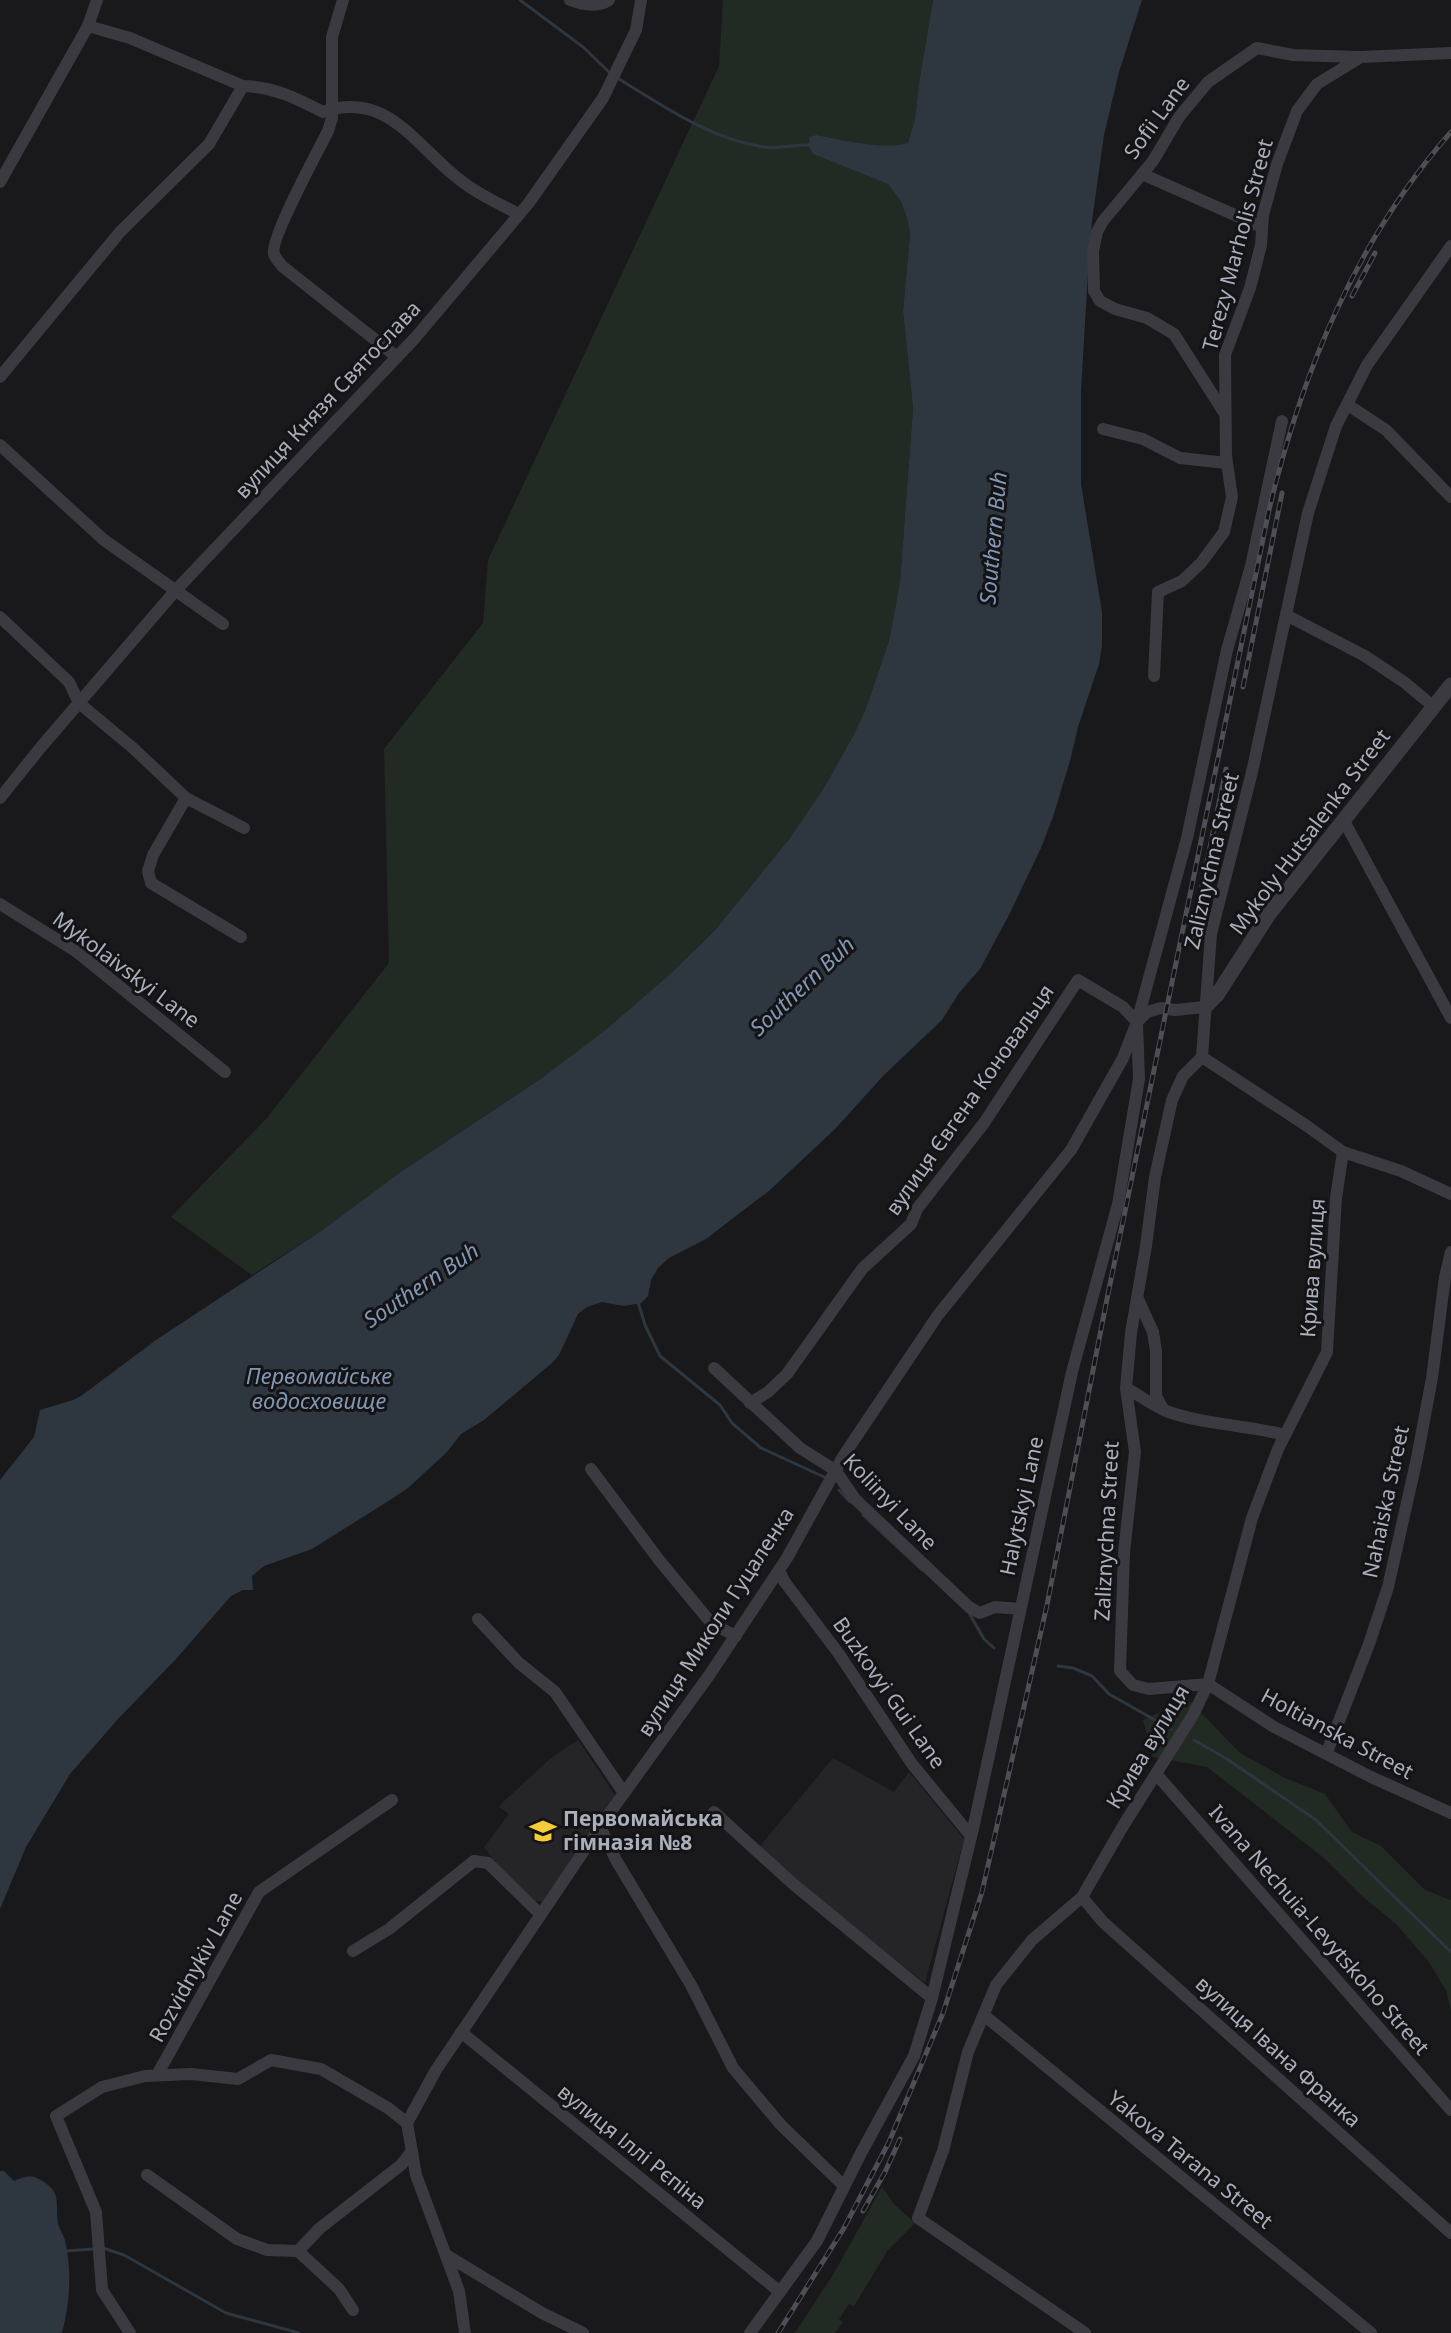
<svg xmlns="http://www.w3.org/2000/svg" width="1451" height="2333" viewBox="0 0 1451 2333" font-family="'Noto Sans',sans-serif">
<rect width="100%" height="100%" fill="#19191b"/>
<g fill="#252528">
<polygon points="578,1740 615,1795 542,1902 536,1901 502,1871 484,1847 509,1814 499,1807 502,1803 551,1758"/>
<polygon points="833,1758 894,1792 909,1772 964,1839 925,1983 756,1851"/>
</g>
<g fill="#212a23">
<path d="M 723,0 L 933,0 L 919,83 L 915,119 L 908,142 C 886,153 840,139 816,135 L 809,140 C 807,148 811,151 818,156 L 888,184 L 901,202 L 907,218 L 910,234 L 903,311 L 913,408 L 900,582 L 889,641 L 865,711 L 852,738 L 825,786 L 790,838 L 715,930 L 669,975 L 603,1032 L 539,1080 L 402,1171 L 321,1231 L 252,1275 L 171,1217 L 266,1119 L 389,963 L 384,749 L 483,623 L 488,560 L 719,66 Z"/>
<polygon points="1188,1699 1240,1753 1285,1778 1325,1794 1352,1832 1381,1846 1425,1890 1451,1900 1451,2012 1446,1990 1428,1961 1396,1924 1363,1897 1324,1858 1207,1767 1153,1757 1143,1720"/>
<polygon points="882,2187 894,2204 915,2223 888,2250 854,2306 849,2304 839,2319 843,2322 835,2333 795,2333 834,2273"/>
</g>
<g fill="#2e3640">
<path d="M 933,0 L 1142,0 L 1119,72 L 1104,135 L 1092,221 L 1088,272 L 1081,391 L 1081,484 L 1102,612 L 1102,646 L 1099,664 L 1078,727 L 1070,761 L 1053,817 L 1041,848 L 1009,915 L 980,969 L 959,993 L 942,1020 L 884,1075 L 835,1129 L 770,1190 L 706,1239 L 669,1258 L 658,1268 L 651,1280 L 648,1296 L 641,1303 L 624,1306 L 602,1302 L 587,1307 L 578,1314 L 559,1355 L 552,1363 L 484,1420 L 461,1434 L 447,1452 L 408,1488 L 390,1500 L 312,1549 L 264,1566 L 252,1576 L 253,1590 L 243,1590 L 231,1596 L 176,1659 L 118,1719 L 70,1774 L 26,1847 L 0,1909 L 0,1480 L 34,1437 L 40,1410 L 73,1400 L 81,1396 L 156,1340 L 321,1231 L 402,1171 L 539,1080 L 603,1032 L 669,975 L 715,930 L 790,838 L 825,786 L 852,738 L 865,711 L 889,641 L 900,582 L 913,408 L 903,311 L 910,234 L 907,218 L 901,202 L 888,184 L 813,154 L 808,145 L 810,137 L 816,135 C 839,139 889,152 908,142 L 915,119 L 919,83 Z"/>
<path d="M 0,2171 L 4,2171 L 14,2181 C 26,2176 32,2174 44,2182 C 62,2194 55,2204 58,2223 C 59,2229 63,2234 65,2240 C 72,2270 70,2304 62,2333 L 0,2333 Z"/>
</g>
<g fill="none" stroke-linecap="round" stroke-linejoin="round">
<g stroke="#2e3640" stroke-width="3">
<polyline points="520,0 583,47 610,73"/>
<path d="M 619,79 C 665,107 710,139 764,147 C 779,149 795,144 810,145"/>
<polyline points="638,1302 645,1325 660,1356 720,1405 732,1423 761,1448 824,1477"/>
<polyline points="839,1490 850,1502"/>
<polyline points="863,1515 922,1570"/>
<polyline points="969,1613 984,1639 994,1648"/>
<polyline points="1058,1666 1073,1668 1092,1676 1109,1694 1171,1729"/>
<polyline points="1194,1740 1227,1759 1316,1820 1451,1952"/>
<polyline points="103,2248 124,2255 226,2313 299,2333"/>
<polyline points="65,2251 94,2249"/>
</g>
<g stroke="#3a3a40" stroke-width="12">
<path d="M 343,0 L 332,37 L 332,118 L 328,131 C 319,149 269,241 274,254 C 275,258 280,263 282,266 L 397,357"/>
<path d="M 570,0 C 583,5 597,8 609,0"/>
<path d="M 88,26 L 130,38 L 243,86 C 274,87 296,98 323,112 C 385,90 414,143 455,176 C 474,192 497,203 519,214"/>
<polyline points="1142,174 1262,227"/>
<polyline points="0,182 88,26 97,0"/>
<polyline points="1451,246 1367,365 1336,426 1308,513 1252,772 1211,934 1202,1057 1183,1076 1172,1100 1155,1177 1146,1246 1131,1333 1126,1388 1135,1452 1124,1553 1120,1671 1133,1685 1149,1689 1208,1684 1274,1727 1371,1777 1451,1813"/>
<polyline points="0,377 120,232 209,144 243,86"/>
<polyline points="1348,405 1386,430 1451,497"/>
<polyline points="1225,414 1174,334 1147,318 1115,309 1100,301 1094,291 1093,251 1097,232 1103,221 1153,161 1179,117 1208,82 1257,48 1293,55 1360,57"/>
<polyline points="1103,429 1143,439 1180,458 1227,463"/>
<polyline points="0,445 104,540 223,624"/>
<polyline points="1286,615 1365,656 1404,682 1434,707"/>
<polyline points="0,617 69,682 79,703 133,748 186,798 244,828"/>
<polyline points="1154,676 1158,592 1182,581 1201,563 1224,532 1232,497 1226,456 1225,355 1250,288 1261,245 1263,215 1277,164 1297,111 1317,84 1361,57 1451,53"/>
<polyline points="0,798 41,747 176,590 415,338 528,204 603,98 636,30 641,0"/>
<polyline points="186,798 153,855 148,871 151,883 241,937"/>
<polyline points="1344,821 1451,1018"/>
<polyline points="0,904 77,952 225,1072"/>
<polyline points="1202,1057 1307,1126 1343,1152 1401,1171 1451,1194"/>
<polyline points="1138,1299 1153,1332 1156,1351 1156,1396 1163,1409"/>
<polyline points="714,1368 800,1448 835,1470 855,1499 969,1607 980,1613 995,1607 1020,1609"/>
<path d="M 1126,1388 C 1139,1395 1152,1405 1166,1411 C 1204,1425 1247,1425 1285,1435"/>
<polyline points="750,1403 768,1392 787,1374 862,1269 911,1224 917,1209 984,1123 1078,980 1123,1007 1137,1022"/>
<polyline points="591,1469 659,1560 712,1624 736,1636"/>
<polyline points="779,1570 784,1581 839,1654 912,1764 971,1836"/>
<polyline points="478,1619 519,1663 555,1692 624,1793"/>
<polyline points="1327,1752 1369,1644 1388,1587 1417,1458 1432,1378 1445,1277 1451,1252"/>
<polyline points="1157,1775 1451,2110"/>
<polyline points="714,1812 792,1883 932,1998"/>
<polyline points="600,1826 616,1860 691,1985 733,2068 781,2125 844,2186"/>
<polyline points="1082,1897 1103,1922 1451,2233"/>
<polyline points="353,1951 389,1929 474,1861 488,1863 540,1914"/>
<polyline points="985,2016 1371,2333"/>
<polyline points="461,2032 780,2292"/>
<polyline points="157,2075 259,1892 392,1800"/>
<polyline points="147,2175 237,2239 267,2250 298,2251 320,2228 401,2165 412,2151"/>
<polyline points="298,2251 339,2289 353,2310"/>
<polyline points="446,2255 542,2313 583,2333"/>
<polyline points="130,2333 102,2290 96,2212 56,2116 102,2087 145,2076 191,2074 238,2079 271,2060 321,2069 388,2108 407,2123"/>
<polyline points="465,2333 459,2291 416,2175 407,2123 436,2070 606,1818 710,1674 787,1558 844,1455 938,1315 1071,1150 1123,1058 1137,1022 1147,1012 1161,1008 1175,1010 1205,1007"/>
<polyline points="750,2333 817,2241 861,2153 914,2056 932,1998 975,1820 1072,1372 1118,1204 1139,1079 1137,1022 1187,838 1227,650 1251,566 1282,421"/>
<polyline points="1085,2333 918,2218 943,2151 968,2052 996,1985 1032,1940 1082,1897 1123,1826 1193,1715 1208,1684 1252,1518 1278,1449 1327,1352 1336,1198 1343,1152"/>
</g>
<polyline stroke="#3a3a40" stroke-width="15" points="1205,1007 1217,995 1269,914 1451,685"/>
<defs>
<g id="rail">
<polyline points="1352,296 1375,253"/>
<polyline points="1243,687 1282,493"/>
<polyline points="1191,940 1226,769"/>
<polyline points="863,2211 885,2172 900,2139"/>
<path d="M 778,2333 L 844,2228 L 889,2142 L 943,2013 L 982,1892 L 1047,1605 L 1107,1299 L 1269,510 C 1302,372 1356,240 1451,132"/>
</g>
</defs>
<use href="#rail" stroke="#4d4e56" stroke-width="5"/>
<use href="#rail" stroke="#141416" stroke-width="3" stroke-dasharray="9" stroke-linecap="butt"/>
</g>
<defs>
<symbol id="school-bare" viewBox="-9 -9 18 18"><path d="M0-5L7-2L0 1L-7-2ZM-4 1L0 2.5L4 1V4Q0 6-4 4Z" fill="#f5cc37" stroke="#141416" stroke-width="2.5" paint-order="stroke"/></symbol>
</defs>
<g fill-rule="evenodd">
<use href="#school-bare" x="524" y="1812" width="38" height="38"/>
</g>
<g text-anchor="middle" stroke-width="6" stroke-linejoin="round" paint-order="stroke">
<g font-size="21" fill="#abaebb" stroke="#141416">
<text transform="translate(1157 118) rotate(-54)" y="7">Sofii Lane</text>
<text transform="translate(1238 245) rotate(-75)" y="7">Terezy Marholis Street</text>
<text transform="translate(328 400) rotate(-47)" y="7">вулиця Князя Святослава</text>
<text transform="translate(1310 832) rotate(-53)" y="7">Mykoly Hutsalenka Street</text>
<text transform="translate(1212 861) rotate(-77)" y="7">Zaliznychna Street</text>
<text transform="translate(126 970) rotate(37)" y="7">Mykolaivskyi Lane</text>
<text transform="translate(970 1100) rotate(-55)" y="7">вулиця Євгена Коновальця</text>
<text transform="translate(1313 1268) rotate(-86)" y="7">Крива вулиця</text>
<text transform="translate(890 1502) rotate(46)" y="7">Koliinyi Lane</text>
<text transform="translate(1386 1502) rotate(-78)" y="7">Nahaiska Street</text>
<text transform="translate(1022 1506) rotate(-78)" y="7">Halytskyi Lane</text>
<text transform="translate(1107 1531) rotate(-87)" y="7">Zaliznychna Street</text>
<text transform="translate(716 1622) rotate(-57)" y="7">вулиця Миколи Гуцаленка</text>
<text transform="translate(889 1693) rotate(55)" y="7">Buzkovyi Gui Lane</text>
<text transform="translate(1337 1734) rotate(28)" y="7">Holtianska Street</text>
<text transform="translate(1148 1747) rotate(-59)" y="7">Крива вулиця</text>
<text transform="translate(1319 1930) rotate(49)" y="7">Ivana Nechuia-Levytskoho Street</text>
<text transform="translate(196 1967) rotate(-61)" y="7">Rozvidnykiv Lane</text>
<text transform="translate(1278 2052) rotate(42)" y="7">вулиця Івана Франка</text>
<text transform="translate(632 2147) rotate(39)" y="7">вулиця Іллі Рєпіна</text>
<text transform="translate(1190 2160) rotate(39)" y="7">Yakova Tarana Street</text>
</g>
<g font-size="21" font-weight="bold" fill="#abaebb" stroke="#141416" text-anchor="start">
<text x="563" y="1826">Первомайська<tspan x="563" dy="24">гімназія №8</tspan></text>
</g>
<g font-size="22" font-style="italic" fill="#8298b6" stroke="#141416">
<text transform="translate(993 538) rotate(-85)" y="8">Southern Buh</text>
<text transform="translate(802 986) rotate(-43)" y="8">Southern Buh</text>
<text transform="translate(421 1285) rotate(-34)" y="8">Southern Buh</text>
<text x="319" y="1384">Первомайське<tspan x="319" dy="25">водосховище</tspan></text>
</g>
</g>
</svg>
